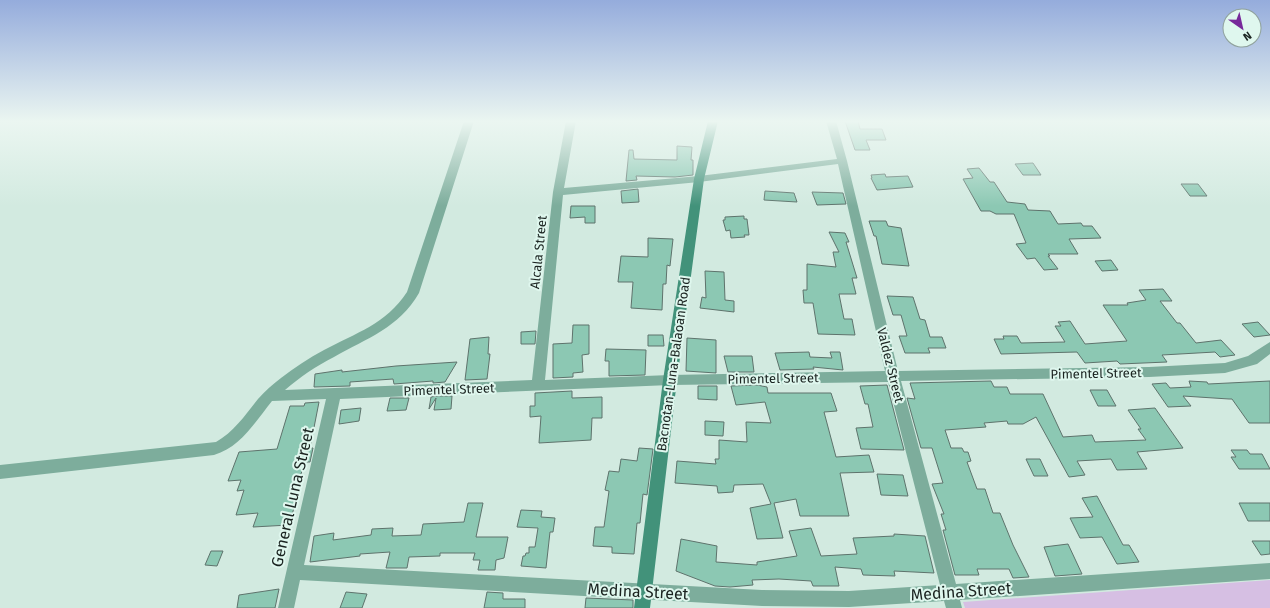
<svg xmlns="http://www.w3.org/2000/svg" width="1270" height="608" viewBox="0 0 1270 608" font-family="'Fira Sans',sans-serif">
<rect width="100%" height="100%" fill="#d2eae0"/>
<polygon fill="#d6bfe3" points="1270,580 1270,608 965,608 963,602"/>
<g fill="#8cc8b3" stroke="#5e736c">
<polygon points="845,121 858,121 860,129 882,129 886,140 866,140 870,150 855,150"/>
<polygon points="677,146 692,147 691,160 693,160 693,175 675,177 636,176 637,180 626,181 629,150 633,150 634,159 677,160"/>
<polygon points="1033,163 1041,175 1023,175 1015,164"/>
<polygon points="979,168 990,182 994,182 1007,202 1025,204 1028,210 1050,211 1058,224 1081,223 1083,226 1092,226 1101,238 1069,239 1078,254 1048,254 1050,256 1048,256 1058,269 1044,270 1035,258 1027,259 1016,244 1026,243 1014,214 996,214 990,211 981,211 963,179 973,178 967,169"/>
<polygon points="885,174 886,177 908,176 913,187 877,190 871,178 872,178 871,175"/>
<polygon points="1181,184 1198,184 1207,196 1190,196"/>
<polygon points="638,189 639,202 622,203 621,191"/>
<polygon points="765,191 794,193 797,202 764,200"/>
<polygon points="812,192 843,193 846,204 817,205"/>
<polygon points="571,206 595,206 595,223 585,223 585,217 570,218"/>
<polygon points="744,216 744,219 747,219 749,235 744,235 745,237 731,238 730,230 726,231 723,220 725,220 725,217"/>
<polygon points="869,221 886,221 888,226 901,228 909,266 882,264 876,236 874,236"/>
<polygon points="829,232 845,233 849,242 846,242 857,278 852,278 856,294 839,294 844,319 852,319 855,335 818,334 813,303 804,303 803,290 807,290 807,264 836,267 833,252 839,252"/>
<polygon points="648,238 673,239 670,266 667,265 666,284 663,284 662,310 631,308 633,282 618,282 621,256 648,257"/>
<polygon points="1111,260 1118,270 1102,271 1095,261"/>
<polygon points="705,271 724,272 725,300 734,301 734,312 700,308 702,297 706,298"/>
<polygon points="1163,289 1172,301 1160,301 1177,323 1180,323 1196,343 1221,340 1235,355 1220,357 1215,352 1162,355 1167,362 1120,364 1117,361 1085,363 1077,352 1001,354 994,339 1004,339 1003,336 1017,336 1021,343 1065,342 1055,326 1061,326 1058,322 1070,321 1085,344 1127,341 1103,305 1128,305 1127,303 1146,300 1139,290"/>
<polygon points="887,296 913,297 920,319 925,320 930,337 942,337 946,348 928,348 930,353 905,353 899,336 907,336 901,315 893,315"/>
<polygon points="1258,322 1270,335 1254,337 1242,324"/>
<polygon points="573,325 589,325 589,354 582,355 583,372 573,373 573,377 553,378 553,344 572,343"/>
<polygon points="536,331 535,344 521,344 521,332"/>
<polygon points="648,335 663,335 664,346 648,346"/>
<polygon points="489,337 488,354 490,354 487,379 465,380 470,339"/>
<polygon points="687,338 716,340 716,373 686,371"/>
<polygon points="606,349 646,350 645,375 609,376 609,361 605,361"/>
<polygon points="809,352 810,357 832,358 830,352 840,352 843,370 813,367 814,369 780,370 775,353"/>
<polygon points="724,356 752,356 754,372 728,372"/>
<polygon points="457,362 445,382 433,383 433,381 394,384 393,379 350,382 350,386 314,387 315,374 342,370 342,372 396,366"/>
<polygon points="991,381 994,387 1007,387 1010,394 1043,394 1063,437 1092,435 1095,442 1146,440 1138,429 1141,429 1128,410 1155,408 1183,448 1137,452 1147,469 1117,470 1111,459 1077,461 1085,475 1069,477 1036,417 1023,424 1008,424 1007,421 984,423 986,427 945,430 951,448 962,448 964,452 968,452 971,461 967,462 977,489 985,489 993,513 1000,513 1013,545 1029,577 1013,578 1009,569 977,569 979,575 955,575 943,530 946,530 941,514 944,514 932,484 943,483 932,448 921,448 907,398 915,399 910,383"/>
<polygon points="1189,381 1207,382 1208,384 1270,381 1270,423 1249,423 1232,399 1229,399 1183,396 1191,406 1168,407 1152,384 1166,383 1170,388 1191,387"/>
<polygon points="757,385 767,387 768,393 831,393 837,411 824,412 836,457 869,455 874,472 840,473 849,516 800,516 796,499 774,503 783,538 757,539 750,508 771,504 763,484 734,485 733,492 718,493 717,486 675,483 677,461 716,464 715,459 719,459 719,440 747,442 746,422 771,423 765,402 736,405 731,386"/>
<polygon points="887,385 904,450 861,449 856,428 873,427 868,404 865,404 860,386"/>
<polygon points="698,386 717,386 717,400 698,399"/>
<polygon points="1090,390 1107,390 1116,406 1098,406"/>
<polygon points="572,391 572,398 602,397 602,418 592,418 591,440 539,443 541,416 530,417 530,406 535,406 535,393"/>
<polygon points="437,396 452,396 451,409 434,410 436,398 429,409 431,397"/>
<polygon points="390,398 409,398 406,410 387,411"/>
<polygon points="319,402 310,448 313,448 310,462 305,462 292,501 296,501 289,525 253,527 258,513 236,515 244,490 237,491 241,480 228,481 239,452 277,449 290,406 304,406 305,403"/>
<polygon points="361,408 359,421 339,424 341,410"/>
<polygon points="705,421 724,422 723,436 705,435"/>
<polygon points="639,448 653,449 647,495 643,494 640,523 637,523 634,554 612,553 612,547 593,546 595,527 604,527 609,491 605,490 609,471 619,472 621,459 637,461"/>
<polygon points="1231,450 1247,450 1250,454 1262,454 1270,469 1239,469 1231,457 1236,457"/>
<polygon points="1026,459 1040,459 1048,476 1034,476"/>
<polygon points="877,474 903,475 908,496 881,495"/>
<polygon points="1097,496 1123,545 1129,545 1139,562 1117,564 1102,537 1080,538 1070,518 1093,517 1082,498"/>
<polygon points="468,503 483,503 476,537 508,537 504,558 496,560 495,570 478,570 480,560 473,560 475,553 440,553 440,556 409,557 407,568 386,568 390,552 360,554 360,556 310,562 314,536 334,533 333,540 371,535 372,529 393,528 392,536 421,535 423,524 464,522"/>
<polygon points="1239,503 1270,503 1270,521 1248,521"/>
<polygon points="521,510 542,511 541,517 555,518 553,532 550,532 546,568 521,566 523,556 525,556 526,553 529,553 529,547 535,547 538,528 517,527"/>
<polygon points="811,528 821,556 857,554 853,538 894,536 894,534 925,536 934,573 894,571 895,576 863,575 861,569 835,567 839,586 813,586 811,581 779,579 752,580 753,585 730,587 715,586 676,571 681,539 717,546 716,562 757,565 757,562 797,556 789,531"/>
<polygon points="1252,541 1270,541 1270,554 1261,555"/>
<polygon points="1068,544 1082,574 1055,576 1044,547"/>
<polygon points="211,551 223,551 217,566 205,565"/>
<polygon points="279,589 275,608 237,608 239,595"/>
<polygon points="346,592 367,594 362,608 340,608"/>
<polygon points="487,592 503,593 503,599 525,599 525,608 484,608"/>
<polygon points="586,598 633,600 633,608 585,608"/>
</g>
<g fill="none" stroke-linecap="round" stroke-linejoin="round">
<path fill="#7dad9c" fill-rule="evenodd" d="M 464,121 L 474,121 L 419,293 C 399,328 367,338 334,357 C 316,366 300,377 285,390 L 532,380 L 553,192 L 566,121 L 576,121 L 564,188 L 699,176 L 837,159 L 826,121 L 836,121 L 847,161 L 898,371 L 1149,367 L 1225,363 L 1248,356 L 1270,342 L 1270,354 L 1257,364 L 1225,373 L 1149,377 L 901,381 L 956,584 L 1270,563 L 1270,579 L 960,600 L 962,608 L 946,608 L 944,601 L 849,607 L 762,606 L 300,580 L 294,608 L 278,608 L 326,399 L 272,401 C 255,422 241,447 214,455 L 0,479 L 0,465 L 216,442 C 234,432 246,414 258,399 C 265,391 273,384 281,378 C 294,368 309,358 324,350 C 356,333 386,324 407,292 ZM 838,164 L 885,371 L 670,375 L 545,380 L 563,195 L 699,182 ZM 888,382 L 940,585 L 849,591 L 762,590 L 304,565 L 340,399 L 670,385 Z"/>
<polygon fill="#42927a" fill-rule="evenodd" points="708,121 718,121 704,179 677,380 650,608 634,608 663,380 694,179"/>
</g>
<linearGradient id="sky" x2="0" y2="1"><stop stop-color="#95acdc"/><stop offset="0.59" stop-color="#ebf6f1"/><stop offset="1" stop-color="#ebf6f1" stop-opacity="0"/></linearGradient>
<rect width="1270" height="206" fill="url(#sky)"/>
<g text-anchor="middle" stroke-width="4" stroke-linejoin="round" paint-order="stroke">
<g font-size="13" fill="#1a2320" stroke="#dff7ee">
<text transform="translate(538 252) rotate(-84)" y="5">Alcala Street</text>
<text transform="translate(673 364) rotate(-82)" y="5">Bacnotan-Luna-Balaoan Road</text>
<text transform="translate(891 365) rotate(76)" y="5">Valdez Street</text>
<text transform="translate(1096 373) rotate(-1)" y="5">Pimentel Street</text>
<text transform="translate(773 378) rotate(-1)" y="5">Pimentel Street</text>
<text transform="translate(449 389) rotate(-2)" y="5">Pimentel Street</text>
</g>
<g font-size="16" fill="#1a2320" stroke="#dff7ee">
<text transform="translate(292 497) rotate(-77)" y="6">General Luna Street</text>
<text transform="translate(638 591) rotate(3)" y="6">Medina Street</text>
<text transform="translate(961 591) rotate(-4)" y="6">Medina Street</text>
</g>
</g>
<g transform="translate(1242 28) rotate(146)"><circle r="19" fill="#dff7ee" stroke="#90a29c"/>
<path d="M0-3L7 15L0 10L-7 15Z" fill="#77299a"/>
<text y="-6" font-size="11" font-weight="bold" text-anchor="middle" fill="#1a2320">N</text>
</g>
</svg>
